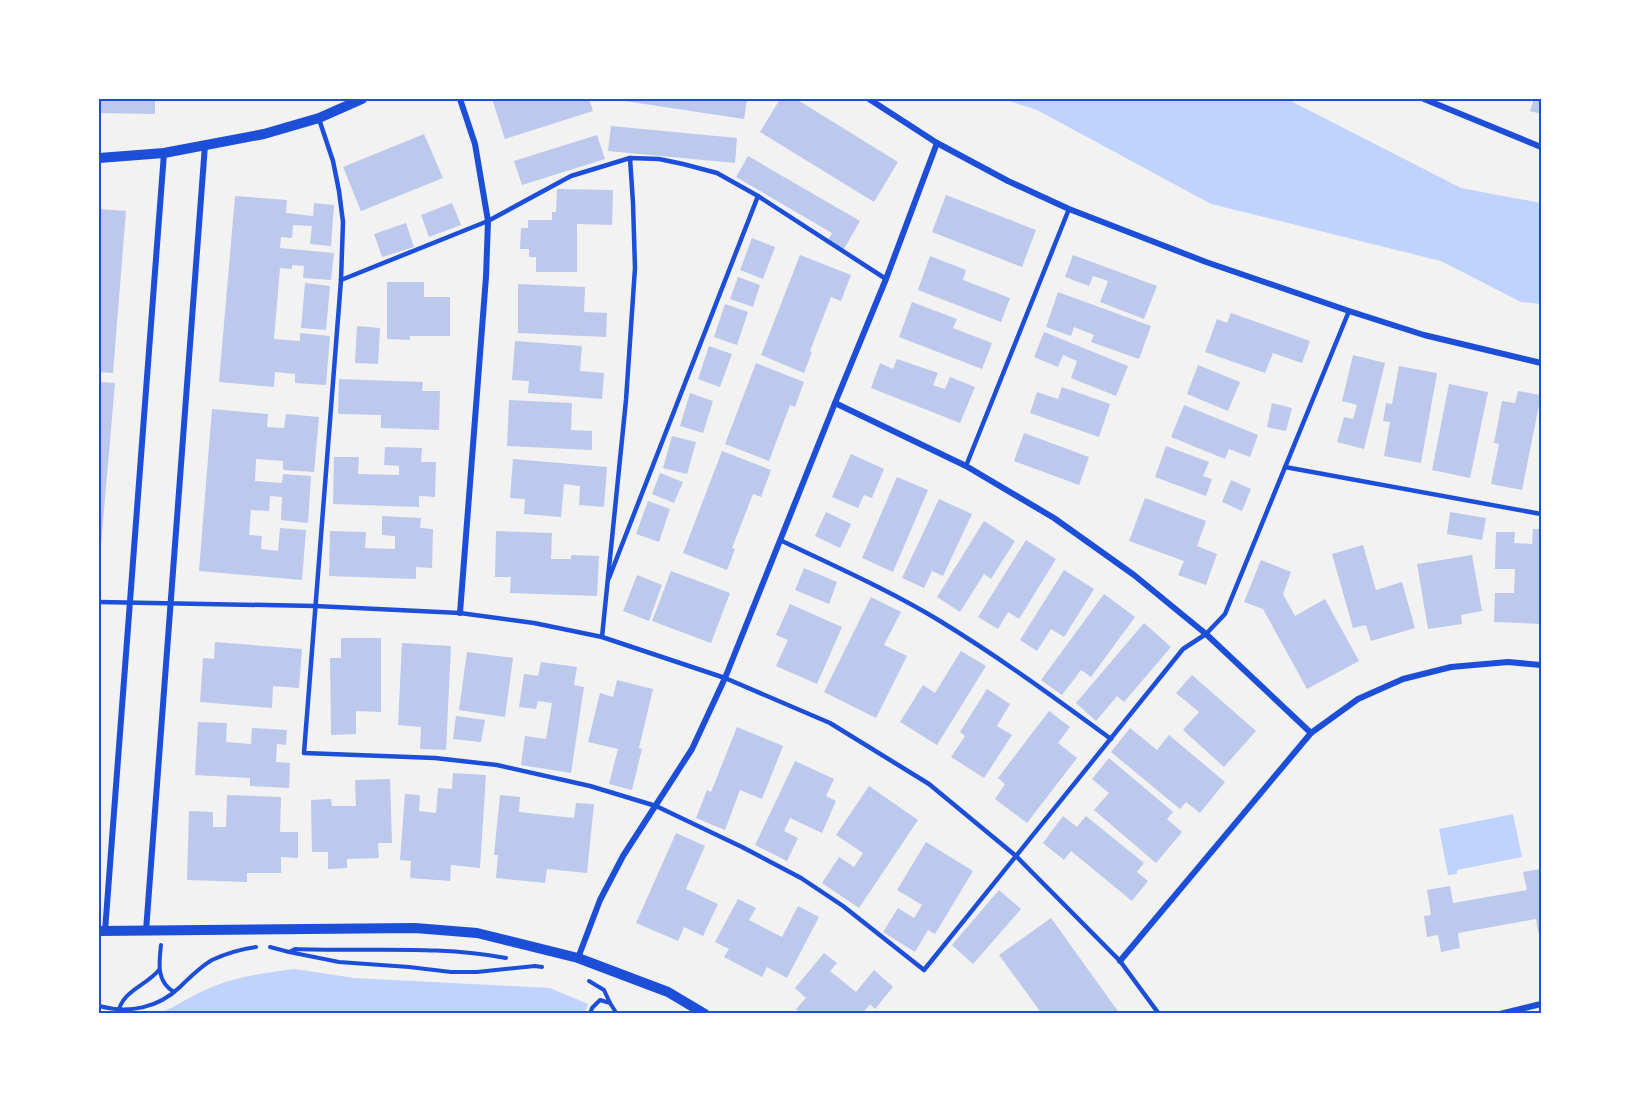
<svg xmlns="http://www.w3.org/2000/svg" width="1640" height="1113" viewBox="0 0 1640 1113" font-family="Manrope,sans-serif">
<rect width="100%" height="100%" fill="#f2f2f2"/>
<g fill="#bfd3fe">
<polygon points="1003,99 1287,99 1461,188 1541,203 1541,304 1521,302 1441,261 1211,204 1037,110"/>
<polygon points="1513,814 1522,857 1457,870 1457,874 1448,875 1439,829"/>
<path d="M 295,969 L 354,978 L 550,988 L 588,1004 L 584,1014 L 156,1014 C 173,1009 187,998 203,991 C 231,977 264,973 295,969 Z"/>
</g>
<g fill="#bdc9ec">
<polygon points="99,99 155,99 155,114 99,113"/>
<polygon points="492,99 589,99 593,111 505,139"/>
<polygon points="619,99 747,99 744,119 618,100"/>
<polygon points="780,99 796,99 898,162 874,202 760,132"/>
<polygon points="1534,99 1541,99 1541,114 1530,111"/>
<polygon points="611,126 737,138 735,163 608,151"/>
<polygon points="424,134 443,178 361,211 343,167"/>
<polygon points="597,135 605,159 522,185 514,161"/>
<polygon points="748,156 860,221 844,249 828,240 832,233 736,177"/>
<polygon points="557,189 613,190 612,225 577,224 577,272 536,272 536,257 529,257 529,249 520,249 521,228 528,228 528,220 552,220 552,212 556,212"/>
<polygon points="946,195 1036,230 1022,267 932,232"/>
<polygon points="235,196 287,200 286,213 313,216 314,203 334,205 331,246 310,244 312,226 293,225 292,238 281,237 280,248 334,253 331,280 303,278 304,266 292,265 292,269 280,268 274,339 300,341 300,333 330,336 326,385 295,383 295,374 275,372 274,387 219,382"/>
<polygon points="452,203 461,225 429,237 421,215"/>
<polygon points="99,209 126,211 113,373 99,372"/>
<polygon points="406,223 414,247 382,257 374,234"/>
<polygon points="752,238 775,247 763,279 740,270"/>
<polygon points="800,255 851,275 841,301 831,297 810,351 812,352 804,373 761,355"/>
<polygon points="1073,255 1157,286 1144,319 1100,302 1108,281 1093,276 1089,286 1065,277"/>
<polygon points="930,256 966,270 963,280 1010,298 1001,322 918,290"/>
<polygon points="738,277 760,285 753,307 730,299"/>
<polygon points="387,282 424,282 424,297 450,297 450,336 410,336 410,340 387,339"/>
<polygon points="305,283 330,286 326,330 301,328"/>
<polygon points="518,284 585,287 584,312 607,313 606,337 518,333"/>
<polygon points="1058,292 1151,326 1139,359 1091,342 1094,335 1074,327 1071,336 1046,327"/>
<polygon points="912,302 957,319 953,328 992,343 982,369 899,337"/>
<polygon points="725,304 748,312 737,345 714,337"/>
<polygon points="1231,313 1310,341 1302,363 1273,353 1265,373 1205,352 1217,319 1227,323"/>
<polygon points="357,326 380,328 378,364 355,363"/>
<polygon points="1044,332 1128,366 1116,396 1071,378 1077,361 1063,355 1058,367 1034,357"/>
<polygon points="515,341 582,346 580,371 604,373 602,399 528,393 529,381 512,380"/>
<polygon points="709,346 732,354 720,387 698,379"/>
<polygon points="1353,355 1385,363 1364,449 1337,442 1344,417 1353,419 1357,405 1342,401"/>
<polygon points="897,359 938,373 933,385 945,389 950,377 975,387 960,423 871,388 880,363 893,369"/>
<polygon points="756,363 804,382 795,407 790,405 769,461 725,444"/>
<polygon points="1198,365 1240,382 1228,411 1187,394"/>
<polygon points="1399,366 1437,373 1421,463 1384,456 1390,422 1383,421 1386,403 1392,404"/>
<polygon points="339,379 423,382 422,391 440,391 439,430 381,428 381,415 338,414"/>
<polygon points="99,382 115,383 101,545 99,545"/>
<polygon points="1449,384 1488,392 1470,478 1432,470"/>
<polygon points="1062,387 1110,404 1099,437 1030,413 1037,392 1058,399"/>
<polygon points="1518,391 1541,395 1522,490 1491,484 1499,444 1494,443 1502,401 1515,403"/>
<polygon points="690,393 713,401 703,433 680,426"/>
<polygon points="509,400 572,403 571,430 592,431 592,450 507,446"/>
<polygon points="1272,403 1292,408 1286,431 1267,427"/>
<polygon points="1184,405 1258,435 1250,457 1229,449 1225,459 1171,437"/>
<polygon points="212,409 268,414 267,427 284,428 286,414 319,417 314,472 283,470 283,461 256,459 255,481 282,483 283,474 311,476 308,523 281,520 282,497 270,496 269,511 251,510 249,535 262,536 261,549 278,551 280,528 306,530 302,580 199,571"/>
<polygon points="1024,433 1089,457 1079,485 1014,461"/>
<polygon points="672,436 696,442 687,474 663,468"/>
<polygon points="1166,446 1209,462 1203,476 1212,479 1206,496 1155,477"/>
<polygon points="385,447 422,448 421,462 436,462 435,497 419,496 419,507 333,504 334,457 359,457 358,474 399,475 399,466 384,465"/>
<polygon points="722,451 771,470 761,497 753,494 732,548 735,549 727,570 683,553"/>
<polygon points="851,454 884,469 872,498 864,495 858,508 832,497"/>
<polygon points="513,459 607,467 604,507 579,505 580,486 564,484 561,517 524,514 525,499 510,498"/>
<polygon points="660,473 683,482 674,503 652,494"/>
<polygon points="897,477 928,490 893,572 862,558"/>
<polygon points="1231,480 1251,489 1242,511 1222,502"/>
<polygon points="1145,498 1206,521 1197,546 1217,554 1206,585 1178,575 1184,561 1129,541"/>
<polygon points="939,499 972,514 943,576 932,571 924,588 902,578"/>
<polygon points="648,501 670,509 659,542 636,534"/>
<polygon points="826,512 851,524 840,548 815,536"/>
<polygon points="1450,512 1486,518 1482,540 1447,534"/>
<polygon points="382,516 421,518 420,528 433,529 432,568 416,567 416,579 329,576 330,531 366,532 365,548 395,549 395,536 382,535"/>
<polygon points="984,521 1015,541 991,579 984,574 960,612 937,597"/>
<polygon points="1533,529 1541,529 1541,624 1494,622 1495,593 1514,593 1515,569 1495,569 1496,532 1515,532 1514,543 1532,544"/>
<polygon points="496,531 552,533 551,559 571,559 571,555 599,556 597,596 510,593 511,577 495,577"/>
<polygon points="1026,540 1056,559 1019,619 1008,612 998,629 978,617"/>
<polygon points="1363,545 1376,590 1402,582 1415,628 1371,641 1366,625 1353,628 1332,554"/>
<polygon points="1472,555 1482,611 1461,615 1462,624 1428,629 1417,564"/>
<polygon points="1261,560 1291,572 1283,594 1295,616 1325,599 1359,661 1307,689 1263,609 1244,602"/>
<polygon points="804,568 837,582 829,604 795,590"/>
<polygon points="1064,570 1094,589 1064,637 1051,629 1037,651 1020,640"/>
<polygon points="671,571 730,593 711,643 652,621"/>
<polygon points="637,575 662,585 649,621 623,611"/>
<polygon points="1104,594 1135,617 1091,677 1081,670 1062,695 1041,680"/>
<polygon points="871,597 901,612 884,645 907,656 876,718 824,692"/>
<polygon points="790,604 842,627 817,684 776,666 788,640 776,635"/>
<polygon points="1144,623 1171,647 1124,702 1117,696 1096,721 1076,703"/>
<polygon points="341,638 381,638 381,712 356,711 356,734 331,735 330,658 341,658"/>
<polygon points="215,642 302,649 299,688 273,686 272,708 200,702 203,658 214,659"/>
<polygon points="402,643 451,646 446,750 420,749 421,727 398,725"/>
<polygon points="961,651 986,666 937,745 900,722 923,685 935,693"/>
<polygon points="467,652 513,658 505,717 459,710"/>
<polygon points="541,662 577,667 574,685 584,687 571,773 521,765 525,736 546,739 552,703 538,701 536,709 519,707 524,674 538,676"/>
<polygon points="1192,675 1256,731 1224,767 1183,730 1199,712 1176,693"/>
<polygon points="617,680 653,689 639,748 642,749 632,790 609,784 618,749 588,742 600,693 613,697"/>
<polygon points="987,689 1010,704 997,726 1012,735 984,778 951,757 965,736 960,732"/>
<polygon points="1049,711 1070,727 1058,743 1077,758 1027,823 995,799 1005,784 998,778"/>
<polygon points="456,716 485,720 481,742 453,739"/>
<polygon points="198,722 227,723 226,742 251,744 252,728 287,730 286,745 277,744 276,762 290,763 289,788 250,786 250,778 195,775"/>
<polygon points="737,727 783,746 762,799 740,790 725,830 696,818 707,790 711,792"/>
<polygon points="1130,728 1157,750 1169,735 1225,782 1200,813 1186,802 1180,809 1111,752"/>
<polygon points="1109,758 1173,812 1167,819 1182,832 1156,863 1094,810 1109,793 1092,779"/>
<polygon points="795,761 834,779 826,796 836,801 822,833 790,818 784,831 798,838 787,861 755,845"/>
<polygon points="453,773 486,775 480,868 451,865 450,881 410,878 411,861 400,860 405,794 420,795 419,811 436,813 438,788 452,789"/>
<polygon points="390,779 392,843 378,843 379,858 347,859 347,868 328,869 328,852 312,852 311,800 331,799 332,806 356,806 355,780"/>
<polygon points="869,786 918,820 859,908 822,883 839,857 854,867 863,853 836,835"/>
<polygon points="227,795 281,797 280,832 298,832 298,858 281,857 281,873 247,873 247,882 187,880 189,811 213,812 213,827 226,827"/>
<polygon points="500,795 520,797 519,812 574,818 576,803 594,804 587,873 547,869 545,883 496,878 498,855 494,855"/>
<polygon points="1063,816 1077,827 1086,816 1144,863 1137,872 1148,881 1132,901 1071,851 1064,860 1043,843"/>
<polygon points="676,833 705,846 686,889 718,904 703,936 684,927 678,941 636,923"/>
<polygon points="926,842 973,871 935,934 928,930 915,952 883,932 898,908 914,918 922,905 897,890"/>
<polygon points="1541,869 1541,932 1538,932 1536,919 1458,933 1460,948 1441,952 1438,935 1427,937 1424,916 1431,915 1427,890 1450,886 1453,903 1527,890 1523,872"/>
<polygon points="999,890 1021,909 973,964 952,945"/>
<polygon points="738,899 756,908 749,920 782,937 798,906 819,917 787,978 767,967 762,977 724,957 729,949 715,942"/>
<polygon points="1051,918 1120,1014 1042,1014 999,955"/>
<polygon points="824,953 837,963 830,971 856,992 874,970 893,987 875,1009 870,1004 862,1014 802,1014 796,1009 806,998 795,988"/>
</g>
<g fill="none" stroke-linecap="round" stroke-linejoin="round">
<g stroke="#1d4ed8" stroke-width="4">
<path d="M 161,945 C 159,963 156,981 174,992"/>
<polyline points="270,947 289,952"/>
<path d="M 506,958 C 437,945 365,952 295,949 L 289,952 L 339,962 L 409,967 L 451,972 L 477,972 L 535,966 L 542,967"/>
<polyline points="589,981 604,990 610,1003"/>
<path d="M 99,1006 C 129,1014 158,1008 180,987 C 190,977 200,967 212,960 C 225,954 242,949 256,947"/>
<path d="M 118,1014 C 121,991 146,986 159,970"/>
<polyline points="590,1014 592,1008 600,1000 610,1003 617,1014"/>
</g>
<g stroke="#1d4ed8" stroke-width="4.5">
<polyline points="319,119 333,161 339,191 343,222 341,280 304,753 435,758 497,765 590,786 656,806 742,847 801,878 843,906 924,970 1183,649 1206,634 1225,614 1349,311"/>
<polyline points="341,280 488,221 571,176 630,158 659,159 683,164 717,173 758,196 886,279"/>
<polyline points="966,466 1069,209"/>
<polyline points="1285,467 1541,514"/>
<path d="M 780,540 C 834,566 889,590 940,621 C 999,657 1055,698 1111,739"/>
<polyline points="609,578 758,196"/>
<polyline points="99,602 315,606 460,613 534,623 602,637 725,678 830,723 929,784 1016,856 1120,961 1159,1014"/>
<polyline points="602,637 626,400 635,268 633,203 630,158"/>
</g>
<g stroke="#1d4ed8" stroke-width="6">
<polyline points="869,99 937,143 1008,181 1069,209 1206,262 1349,311 1424,335 1541,363"/>
<polyline points="1424,99 1541,147"/>
<polyline points="835,403 966,466 1054,518 1134,575 1206,634 1311,733"/>
<polyline points="460,613 486,277 488,221 475,144 460,99"/>
<polyline points="105,931 164,153"/>
<polyline points="146,931 205,145"/>
<polyline points="578,958 600,900 623,856 692,749 725,678 835,403 886,279 937,143"/>
<polyline points="1120,961 1311,733 1358,699 1403,679 1451,667 1508,662 1541,665"/>
<polyline points="1500,1014 1541,1004"/>
</g>
<g stroke="#1d4ed8" stroke-width="10">
<polyline points="99,158 164,153 264,134 319,118 362,99"/>
<polyline points="99,931 415,928 477,933 578,958 668,992 705,1014"/>
</g>
</g>
<rect width="1640" height="1113" fill="none" stroke="#ffffff" stroke-width="201"/>
<rect x="100" y="100" width="1440" height="912" fill="none" stroke="#1d4ed8" stroke-width="2"/>
</svg>
